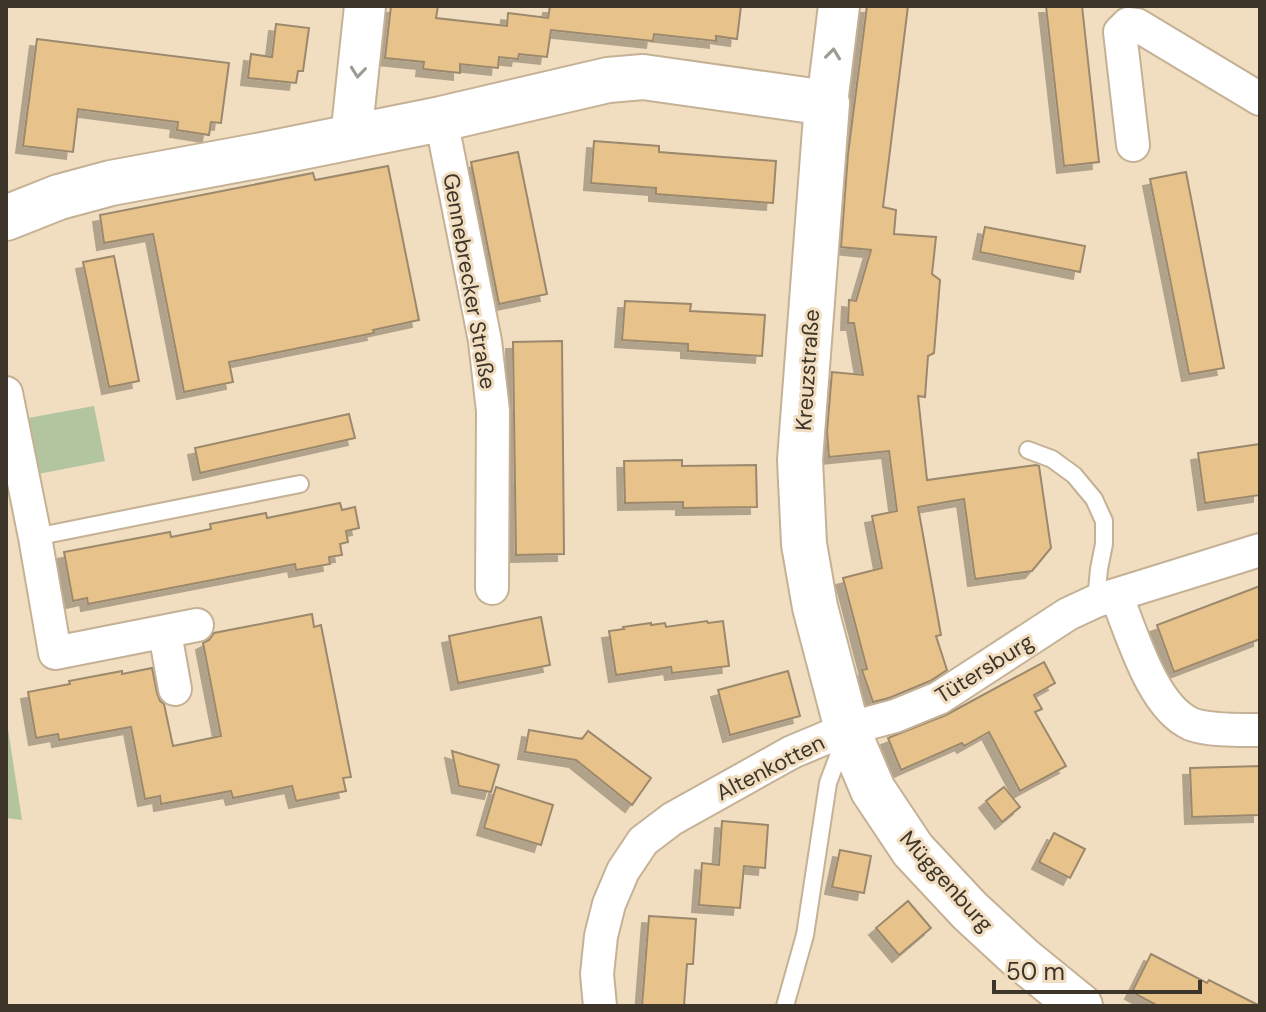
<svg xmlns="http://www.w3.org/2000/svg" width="1266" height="1012" viewBox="0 0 1266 1012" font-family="'DM Sans',sans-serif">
<defs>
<filter id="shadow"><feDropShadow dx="-7" dy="7" stdDeviation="0" flood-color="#0004"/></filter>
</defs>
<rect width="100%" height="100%" fill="#f1ddbf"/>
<g fill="#b2c59f">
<polygon points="94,406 105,461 38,474 28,418"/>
<polygon points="6,716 22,820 6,818"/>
</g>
<g fill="#e7c28a" stroke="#9c896d" stroke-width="2" filter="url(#shadow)">
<polygon points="391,6 438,6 436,18 507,26 508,13 548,18 550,6 741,6 737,39 716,36 716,41 654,34 653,41 551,30 547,57 519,54 518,59 499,57 498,68 460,64 460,73 423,69 424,62 385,58"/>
<polygon points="867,6 908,6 883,207 896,210 894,234 936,237 932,274 940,280 934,353 928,356 925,397 918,396 927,480 1036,465 1039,466 1051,548 1032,571 975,579 964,499 918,507 941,635 936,636 947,670 930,681 889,698 873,702 862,670 867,669 843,578 882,568 872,516 897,511 889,451 829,457 827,431 832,372 863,375 854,323 848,323 849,300 856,301 871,250 841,247 848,154"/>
<polygon points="1046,6 1082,6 1099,162 1064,166"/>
<polygon points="276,24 309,28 303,71 298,71 296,83 248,78 251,54 272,57"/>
<polygon points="37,39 229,63 221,123 211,122 209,135 177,130 178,122 78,109 73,152 23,146"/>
<polygon points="594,141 659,146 659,152 776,161 773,203 656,194 656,188 591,183"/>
<polygon points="518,152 547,294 499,304 471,162"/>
<polygon points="388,166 419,320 373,330 374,333 229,362 233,382 184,392 153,234 104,243 100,215 313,173 315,180"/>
<polygon points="1186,172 1224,368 1189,374 1150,179"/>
<polygon points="985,227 1085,246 1080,272 980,252"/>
<polygon points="114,256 139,381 109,387 83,262"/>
<polygon points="625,301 691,304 690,311 765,315 762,356 688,351 688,344 622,340"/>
<polygon points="562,341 564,554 516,555 513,342"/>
<polygon points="349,414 355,438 200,473 195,448"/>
<polygon points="1260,444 1260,495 1205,503 1198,453"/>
<polygon points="682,460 682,466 756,465 757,507 683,508 683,502 625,503 624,461"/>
<polygon points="340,503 342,510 355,507 359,528 346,531 348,542 340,544 342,555 329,557 330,564 296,570 295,564 88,604 87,598 73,601 64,552 170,532 171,537 211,529 210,524 266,513 267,518"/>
<polygon points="1260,586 1260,639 1174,672 1157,625"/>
<polygon points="312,614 314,627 321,625 351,777 343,778 346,791 296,801 292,786 233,798 231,791 161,804 160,796 145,799 131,727 59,740 58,734 36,738 28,692 70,684 69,681 122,671 122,674 152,668 157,693 160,701 164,704 173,746 221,736 203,643 209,640 214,633"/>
<polygon points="541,617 550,665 458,683 449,636"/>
<polygon points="707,621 708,623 723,621 729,666 672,673 671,667 616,675 609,631 624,629 623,627 651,623 651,625 665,623 666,627"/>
<polygon points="1044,662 1055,683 1034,695 1042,709 1035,712 1066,766 1020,791 989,732 964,746 962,743 901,770 888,738 946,715"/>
<polygon points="788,671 800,716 730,735 718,690"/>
<polygon points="529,730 582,739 588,731 651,778 632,805 576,760 525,752"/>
<polygon points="452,751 499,765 491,792 459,786"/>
<polygon points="1260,766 1260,815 1192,817 1190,768"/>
<polygon points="496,787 553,805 541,845 484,828"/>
<polygon points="1004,787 1020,807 1002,822 986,801"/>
<polygon points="722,821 768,825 765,868 744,866 740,908 699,905 702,863 719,865"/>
<polygon points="1054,833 1085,849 1070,878 1039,862"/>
<polygon points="840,850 871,856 864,893 832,887"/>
<polygon points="908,901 931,928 899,955 876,928"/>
<polygon points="649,916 696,919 693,964 687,964 684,1006 642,1006"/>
<polygon points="1151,954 1207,983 1209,980 1260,1006 1158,1006 1132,992"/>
</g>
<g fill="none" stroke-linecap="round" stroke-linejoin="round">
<defs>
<g id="service">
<polyline points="1028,450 1052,459 1074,475 1094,499 1104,521 1104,544 1099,569 1096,601"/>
<polyline points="35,537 300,484"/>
<polyline points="785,1006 805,935 828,783 843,743"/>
</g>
<g id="minor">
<polyline points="441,119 485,341 493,411 492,588"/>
<polyline points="1133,145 1120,32 1128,24 1137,25 1260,99"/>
<polyline points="6,393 35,537 55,653 197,625"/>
<path d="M 1116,595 C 1132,633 1152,707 1191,724 C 1209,731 1240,730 1260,730"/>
<polyline points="165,633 175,689"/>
<polyline points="600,1006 597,974 601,936 609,904 623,871 643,841 672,819 792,752 847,729 895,716 939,698 1068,614 1096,601 1260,550"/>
</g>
<g id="tertiary">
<polyline points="827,103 839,6"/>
<polyline points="351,138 365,6"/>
</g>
<polyline id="secondary" points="6,218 59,197 111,183 257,156 441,119 608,80 643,77 827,103 800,460 804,544 815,607 847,729 873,790 913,850 970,911 1021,958 1080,1006"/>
</defs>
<use href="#service" stroke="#c5b195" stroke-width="20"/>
<use href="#minor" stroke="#c5b195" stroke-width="36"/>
<use href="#tertiary" stroke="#c5b195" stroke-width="44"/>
<use href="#secondary" stroke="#c5b195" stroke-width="48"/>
<use href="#service" stroke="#fff" stroke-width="16"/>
<use href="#minor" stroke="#fff" stroke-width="32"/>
<use href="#tertiary" stroke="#fff" stroke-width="40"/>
<use href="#secondary" stroke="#fff" stroke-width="44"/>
</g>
<defs><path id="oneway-chevron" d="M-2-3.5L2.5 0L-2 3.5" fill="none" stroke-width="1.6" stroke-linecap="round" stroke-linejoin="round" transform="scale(2)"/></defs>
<g stroke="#9e9a94">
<use href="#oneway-chevron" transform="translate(833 54) rotate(-83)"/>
<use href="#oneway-chevron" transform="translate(358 72) rotate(96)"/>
</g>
<g text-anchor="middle" stroke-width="6" stroke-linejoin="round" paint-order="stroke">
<g font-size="22" fill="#3d3529" stroke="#f1ddbf">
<text transform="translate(470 281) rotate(80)" y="8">Gennebrecker Straße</text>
<text transform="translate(807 370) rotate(-86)" y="8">Kreuzstraße</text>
<text transform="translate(984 668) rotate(-32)" y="8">Tütersburg</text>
<text transform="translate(770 767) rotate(-27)" y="8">Altenkotten</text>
<text transform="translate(947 881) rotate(48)" y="8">Müggenburg</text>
</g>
</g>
<rect width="1266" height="1012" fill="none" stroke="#3d3529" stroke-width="16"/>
<path d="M994 980v12h206v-12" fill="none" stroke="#3d3529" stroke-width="4"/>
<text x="1006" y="980" font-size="24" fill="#3d3529" stroke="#f1ddbf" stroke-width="6" paint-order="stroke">50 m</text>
</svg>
